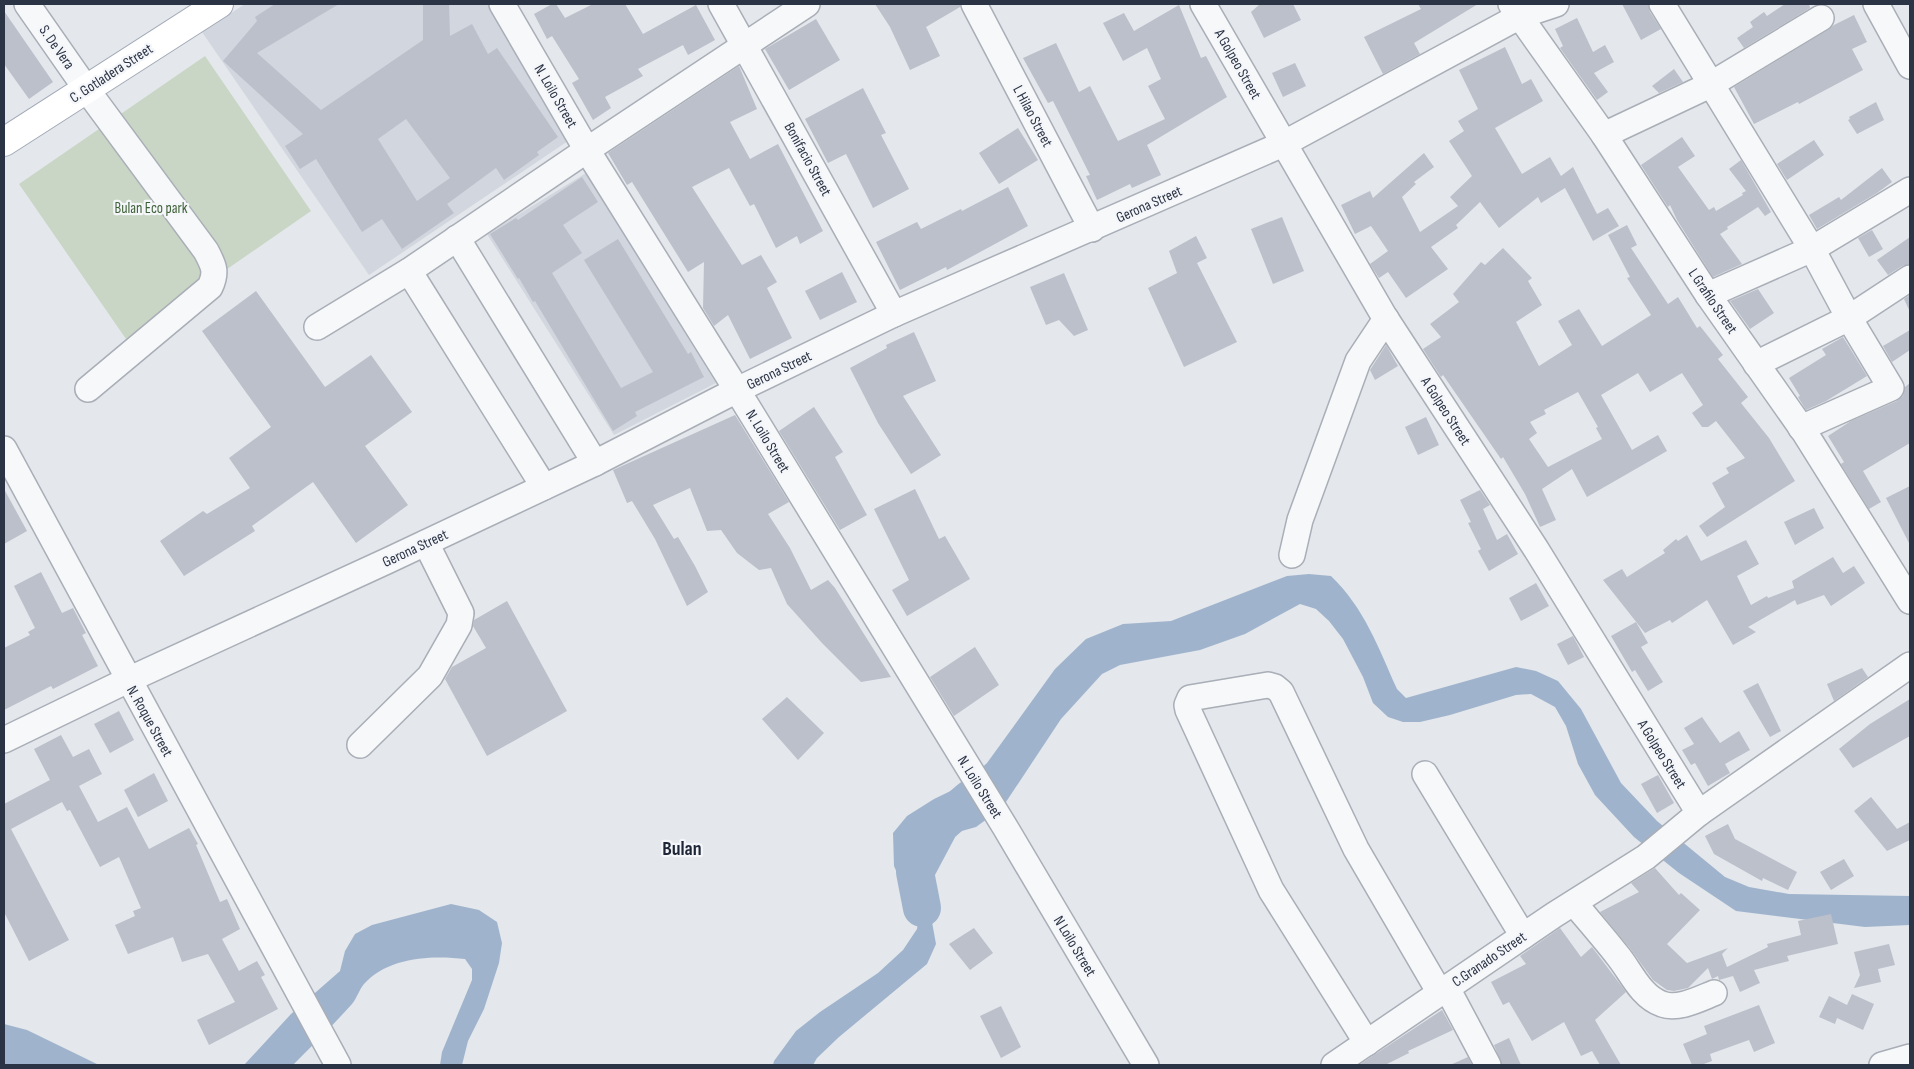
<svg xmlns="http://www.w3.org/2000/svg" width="1914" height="1069" viewBox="0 0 1914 1069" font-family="'Sofia Sans Condensed',sans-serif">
<rect width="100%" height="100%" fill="#e4e7ec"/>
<g fill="#d2d6de">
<polygon points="245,4 488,4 568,141 369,275 202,32"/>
<polygon points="586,173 716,383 614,435 487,234"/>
</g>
<polygon fill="#c9d6c5" points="205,56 311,211 126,339 19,184"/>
<g fill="#9fb4cc">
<path d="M 1309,574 L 1331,576 C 1365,609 1378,647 1397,689 L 1406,698 L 1516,667 L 1536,671 L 1558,681 L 1581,709 L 1621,783 L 1657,821 L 1725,877 L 1749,887 L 1789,894 L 1910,896 L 1910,925 L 1865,927 L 1736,911 L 1679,873 L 1634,837 L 1595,795 L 1578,764 L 1566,726 L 1555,707 L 1531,694 L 1516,695 L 1450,715 L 1420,722 L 1403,722 L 1388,717 L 1373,703 L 1363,677 L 1343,639 L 1329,621 L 1316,609 L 1300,604 L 1245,634 L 1200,650 L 1120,665 L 1102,674 L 1061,719 L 1002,808 L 976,827 L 951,834 L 929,836 L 918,845 L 936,944 L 927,964 L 839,1037 L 817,1058 L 813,1065 L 773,1065 L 774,1061 L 796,1031 L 820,1012 L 878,973 L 903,950 L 917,929 L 919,915 L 908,898 L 894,866 L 893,833 L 907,816 L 934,799 L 963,785 L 987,763 L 1055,669 L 1086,639 L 1123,624 L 1171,621 L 1287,576 Z"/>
<path d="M 451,904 L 479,910 L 497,922 L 502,943 L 499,963 L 484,1009 L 468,1041 L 462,1065 L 440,1065 L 442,1052 L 472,980 L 472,969 L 465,959 C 432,955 388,957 364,984 C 359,990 357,998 352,1004 C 333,1025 313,1045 293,1065 L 244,1065 L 291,1014 L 340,971 L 345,951 L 355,934 L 372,925 Z"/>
<polygon points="4,1024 27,1030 99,1065 4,1065"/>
</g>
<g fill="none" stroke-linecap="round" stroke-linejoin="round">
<polyline stroke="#9fb4cc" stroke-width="38" points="922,908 915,872 940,825 970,799"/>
</g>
<g fill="#bbc0ca" fill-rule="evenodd">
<path d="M 275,4 L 339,4 L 257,53 L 321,110 L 423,40 L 423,4 L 449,4 L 450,36 L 472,24 L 488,54 L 497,48 L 558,137 L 537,152 L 539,155 L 504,180 L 496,168 L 447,204 L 454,213 L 402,249 L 382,219 L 362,232 L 316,159 L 300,169 L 285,146 L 303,134 L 223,61 L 257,21 L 255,17 ZM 406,119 L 450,178 L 417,201 L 378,139 Z"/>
<polygon points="552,4 556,4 565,18 593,4 625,4 643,34 696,5 715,40 688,55 683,45 638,69 643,76 605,97 611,108 593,120 572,83 579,79 552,36 547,39 534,14"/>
<polygon points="875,4 960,4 960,7 926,27 940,56 910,70 890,27"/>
<polygon points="1260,4 1293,4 1301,20 1264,38 1251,12"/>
<polygon points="1418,4 1478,4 1414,43 1420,54 1383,74 1364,37 1421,9"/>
<polygon points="1622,4 1648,4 1650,12 1661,29 1641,40"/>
<polygon points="1785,4 1809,4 1810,8 1744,48 1737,38 1753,27 1750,22 1764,12 1767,16"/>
<polygon points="1179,5 1201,58 1206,56 1227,97 1147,145 1161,175 1132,188 1130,184 1097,200 1086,176 1090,175 1053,101 1048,103 1023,58 1056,43 1079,92 1090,86 1118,141 1165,119 1148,86 1161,79 1147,48 1123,61 1103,23 1124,13 1134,31"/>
<polygon points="4,11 53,82 29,99 4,64"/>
<polygon points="1854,15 1867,42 1852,49 1863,70 1799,104 1798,102 1754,124 1734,87 1828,30 1834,25"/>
<polygon points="1577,18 1593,52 1605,45 1614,62 1594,73 1608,92 1597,100 1560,48 1563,46 1555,29"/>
<polygon points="816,19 840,60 789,90 765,49"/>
<polygon points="1505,47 1522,84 1531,79 1543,101 1495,128 1522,174 1550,157 1561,176 1573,167 1597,214 1608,208 1619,226 1593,241 1565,188 1541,203 1538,197 1499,228 1480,202 1456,225 1458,228 1431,247 1448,269 1406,298 1388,272 1379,278 1370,264 1388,251 1371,226 1355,234 1341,205 1370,191 1373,198 1424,153 1434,167 1414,182 1416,184 1402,197 1420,232 1458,206 1450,197 1472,176 1449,141 1464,131 1458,121 1478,109 1459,70"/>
<polygon points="1295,63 1306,86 1283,97 1272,73"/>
<polygon points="739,66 757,109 730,122 750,159 778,144 823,231 800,244 797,236 776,248 754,204 750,206 729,168 692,187 742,265 761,255 777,282 767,288 792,338 750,359 728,315 714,326 703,308 704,262 688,272 632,182 627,185 608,153"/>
<polygon points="1674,69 1683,82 1659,93 1652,86"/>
<polygon points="863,88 886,133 881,135 909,189 873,208 846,154 828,163 805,119"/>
<polygon points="1876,102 1884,120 1857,134 1848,120 1850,119 1849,117"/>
<polygon points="1018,128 1038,160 999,184 979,153"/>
<polygon points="1682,137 1695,156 1678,167 1709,210 1714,207 1716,211 1743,195 1742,193 1746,191 1729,169 1741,160 1771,212 1765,216 1758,207 1727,227 1728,229 1720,234 1742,264 1713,277 1677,220 1670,205 1668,207 1641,165"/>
<polygon points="1814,140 1824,155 1787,180 1777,164"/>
<polygon points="1882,168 1892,182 1877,193 1817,229 1809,215 1839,197 1841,200"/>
<polygon points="582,177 598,202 563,225 582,253 552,273 621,388 653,372 584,260 618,239 688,354 691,352 704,377 635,412 637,416 613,431 535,301 533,302 519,278 518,279 490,234 516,218 518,220"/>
<polygon points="1008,187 1028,226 947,270 946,267 900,290 876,242 917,222 921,229 961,209 962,211"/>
<polygon points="1282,217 1304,271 1273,284 1251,229"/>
<path d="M 1627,225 L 1637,245 L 1631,248 L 1668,304 L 1678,297 L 1697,328 L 1700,326 L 1723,355 L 1718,359 L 1748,397 L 1741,403 L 1769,438 L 1795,481 L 1707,537 L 1699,526 L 1725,507 L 1712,483 L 1729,473 L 1726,468 L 1745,458 L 1716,421 L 1708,427 L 1702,427 L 1692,413 L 1703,405 L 1682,373 L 1650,392 L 1638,373 L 1601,395 L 1632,450 L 1658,435 L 1667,451 L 1587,497 L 1572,469 L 1542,489 L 1556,520 L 1540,527 L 1525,494 L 1503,457 L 1501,459 L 1443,375 L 1441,377 L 1423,349 L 1441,337 L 1430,324 L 1459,302 L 1453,294 L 1481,262 L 1485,265 L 1503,248 L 1532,278 L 1528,281 L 1542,305 L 1516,322 L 1539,366 L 1572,345 L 1558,321 L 1579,309 L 1602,346 L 1651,315 L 1627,278 L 1630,277 L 1608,235 ZM 1578,392 L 1598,427 L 1596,428 L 1602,439 L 1548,467 L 1529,439 L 1537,433 L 1530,422 L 1546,414 L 1544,410 Z"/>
<polygon points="1872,230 1883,249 1869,257 1858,238"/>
<polygon points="1196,236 1207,258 1197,263 1237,342 1184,367 1148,288 1177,273 1169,251"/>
<polygon points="1910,237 1910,264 1902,266 1888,275 1877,260"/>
<polygon points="842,272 857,302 820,320 805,291"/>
<polygon points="1064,273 1088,330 1074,336 1059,320 1046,325 1030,287"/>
<polygon points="1758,289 1774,313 1750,329 1730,301"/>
<polygon points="256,291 325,387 371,355 412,412 365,446 408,505 356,543 313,482 252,526 255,531 184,576 160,541 203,511 207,514 250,488 229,458 271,427 202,331"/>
<polygon points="1910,295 1910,312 1904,299"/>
<polygon points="1910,330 1910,350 1892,362 1883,346"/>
<polygon points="914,332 936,381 903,396 941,455 911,474 878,423 850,368 887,348 886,345"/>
<polygon points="1843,337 1867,376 1826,401 1806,410 1798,397 1800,396 1789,378 1826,355 1822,349"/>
<polygon points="1386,345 1398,366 1375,380 1370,370"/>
<polygon points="1910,383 1910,443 1863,471 1881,502 1869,509 1841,464 1844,462 1828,436 1851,421 1897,401 1903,396 1905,387"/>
<polygon points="814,407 843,452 835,457 867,515 840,530 779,431"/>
<polygon points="735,415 789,502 768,514 790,548 811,590 828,580 835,588 891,677 861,682 822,643 787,604 771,568 759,570 737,553 721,530 707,531 690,488 653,505 674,539 678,537 695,566 708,592 687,606 655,539 632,501 627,503 613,470"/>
<polygon points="1426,417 1439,445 1418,455 1405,427"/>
<polygon points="1910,486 1910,545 1886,498"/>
<polygon points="4,489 27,531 4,544"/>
<polygon points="915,489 939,539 945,536 970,579 907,616 892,590 909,580 874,509"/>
<polygon points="1480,490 1490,505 1483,509 1497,540 1507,534 1518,554 1489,571 1478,551 1481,549 1468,523 1471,522 1460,500"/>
<polygon points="1814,508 1824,528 1795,545 1784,522"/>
<polygon points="1687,535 1701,561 1746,540 1759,564 1737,576 1751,605 1767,596 1768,598 1794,588 1792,581 1833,557 1843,573 1854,566 1865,583 1831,606 1824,595 1797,605 1795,600 1748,627 1756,632 1733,645 1707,600 1672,623 1670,620 1645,633 1603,580 1622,569 1627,577 1665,553 1663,550 1676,539 1678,541"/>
<polygon points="41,572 62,613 73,608 86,633 82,635 98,666 53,689 51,686 4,710 4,648 30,635 28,632 35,628 14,586"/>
<polygon points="1536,583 1549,606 1521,621 1509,598"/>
<polygon points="507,601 567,711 487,756 445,679 452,667 486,648 473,626 474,620"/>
<polygon points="1636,622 1648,643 1641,647 1663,682 1648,691 1635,670 1632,672 1611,636"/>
<polygon points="1573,636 1584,657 1568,665 1557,644"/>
<polygon points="975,647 999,685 954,716 930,677"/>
<polygon points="1862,668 1868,677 1834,701 1827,684"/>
<polygon points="1758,683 1781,731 1770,737 1743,691"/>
<polygon points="787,697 824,733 798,760 762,719"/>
<polygon points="1910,699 1910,736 1853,768 1839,749 1870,724"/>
<polygon points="119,711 134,740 110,753 94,724"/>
<polygon points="1702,717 1720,743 1739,731 1750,750 1725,764 1730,773 1708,786 1695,763 1691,765 1682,750 1694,744 1684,728"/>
<polygon points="61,735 73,757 89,749 102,774 79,786 98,822 127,807 149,849 189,828 198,844 196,845 220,902 227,899 240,929 222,939 239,971 257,961 265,975 261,977 278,1009 209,1045 197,1020 235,1002 208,954 182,962 173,937 128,954 115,925 135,916 133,911 141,908 119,857 100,867 70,810 67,811 62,802 11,829 69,940 29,961 4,912 4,804 50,780 34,749"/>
<polygon points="154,773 168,801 138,817 124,790"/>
<polygon points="1658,775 1674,803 1657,813 1641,784"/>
<polygon points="1871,797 1897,829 1910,822 1910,840 1887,851 1854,811"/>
<polygon points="1728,824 1735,839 1797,872 1788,890 1763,878 1762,881 1714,854 1705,836"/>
<polygon points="1844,859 1854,876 1831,890 1820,872"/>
<polygon points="1655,868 1679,895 1681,893 1700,910 1667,944 1687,963 1728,948 1722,954 1727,967 1768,947 1767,944 1801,935 1798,921 1831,914 1838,944 1787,956 1789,961 1754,970 1760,983 1740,992 1733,976 1719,980 1718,976 1712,979 1708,968 1688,988 1674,991 1667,990 1653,980 1629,947 1600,912 1639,892 1631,883"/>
<polygon points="974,928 993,953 970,970 949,944"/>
<polygon points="1560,928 1581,957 1592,947 1626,992 1595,1020 1621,1065 1600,1065 1592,1051 1581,1056 1564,1022 1532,1041 1509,1002 1503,1005 1491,982 1526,964 1520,956"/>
<polygon points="1889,944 1895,965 1878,969 1881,982 1854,988 1860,975 1854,952"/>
<polygon points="1852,994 1874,1004 1863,1030 1837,1018 1835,1024 1819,1017 1829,996 1847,1005"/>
<polygon points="1759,1005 1775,1043 1754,1052 1749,1040 1710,1054 1712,1061 1701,1065 1692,1065 1683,1044 1707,1034 1704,1026"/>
<polygon points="1001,1006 1021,1047 1001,1058 980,1016"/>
<polygon points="1442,1010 1453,1030 1408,1051 1409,1053 1385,1065 1359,1065"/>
<polygon points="1509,1038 1521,1065 1502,1065 1494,1045"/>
<polygon points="1468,1057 1472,1065 1450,1065"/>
</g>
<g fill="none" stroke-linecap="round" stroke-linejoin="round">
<defs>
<g id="minor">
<path d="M 27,4 L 87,90 L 206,251 C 214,266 217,272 210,287 L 88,389"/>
<polyline points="502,4 587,150 737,390 1005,827 1146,1065"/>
<polyline points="721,4 894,314"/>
<polyline points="974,4 1092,229"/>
<polyline points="1203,4 1384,316 1536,549 1699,813"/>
<polyline points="1511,4 1604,135 1708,295 1805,433 1910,601"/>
<polyline points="1662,4 1812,249 1849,318 1891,388 1801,428"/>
<polyline points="1876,4 1910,66"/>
<polyline points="1604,135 1710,85 1821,18"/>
<polyline points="457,238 595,463"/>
<polyline points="409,271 544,487"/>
<polyline points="1708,295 1812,249 1910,190"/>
<polyline points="317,327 409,271 587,150 807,4"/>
<polyline points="1756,364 1849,318 1910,278"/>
<polyline points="4,449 338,1065"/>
<polyline points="1292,555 1300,520 1358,361 1386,319"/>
<polyline points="4,740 128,680 387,561 595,463 737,390 894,314 1283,144 1520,16 1556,4"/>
<polyline points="360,745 430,676 459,625 461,613 426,543"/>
<polyline points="1425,774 1523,936"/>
<path d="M 1574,903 C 1589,921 1604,938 1618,956 C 1631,972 1641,997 1662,1004 C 1678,1010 1699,999 1714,993"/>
<polyline points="1447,988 1488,1065"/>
<polyline points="1367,1043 1271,890 1188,710 1187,705 1190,698 1268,685 1275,687 1281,692 1356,849 1440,993"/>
<polyline points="1334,1065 1554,915 1646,857 1699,813 1910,665"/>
<polyline points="1882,1065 1910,1057"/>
</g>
<polyline id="major" points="4,142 219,4"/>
</defs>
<use href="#minor" stroke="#a9aeb7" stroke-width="28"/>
<use href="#major" stroke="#a3abb8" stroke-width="30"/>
<use href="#minor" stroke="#f7f8fa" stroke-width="25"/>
<use href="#major" stroke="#fff" stroke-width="28"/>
</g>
<g text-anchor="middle" stroke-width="4.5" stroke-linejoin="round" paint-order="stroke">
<g font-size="15" fill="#2b3445" stroke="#f4f6f9">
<text transform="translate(57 47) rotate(55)" y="5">S. De Vera</text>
<text transform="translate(1238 64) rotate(60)" y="5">A Golpeo Street</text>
<text transform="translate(111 73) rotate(-33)" y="5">C. Gotladera Street</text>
<text transform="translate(556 96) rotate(60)" y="5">N. Loilo Street</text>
<text transform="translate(1033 116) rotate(62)" y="5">L Hilao Street</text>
<text transform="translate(808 159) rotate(61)" y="5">Bonifacio Street</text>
<text transform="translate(1149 204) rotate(-24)" y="5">Gerona Street</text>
<text transform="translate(1713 301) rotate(56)" y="5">L Grafilo Street</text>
<text transform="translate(779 370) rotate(-26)" y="5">Gerona Street</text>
<text transform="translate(1446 411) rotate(57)" y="5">A Golpeo Street</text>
<text transform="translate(768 441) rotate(59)" y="5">N. Loilo Street</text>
<text transform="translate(415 548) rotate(-25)" y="5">Gerona Street</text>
<text transform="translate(150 721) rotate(61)" y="5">N. Roque Street</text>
<text transform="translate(1662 754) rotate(58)" y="5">A Golpeo Street</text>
<text transform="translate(980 787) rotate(58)" y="5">N. Loilo Street</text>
<text transform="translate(1075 946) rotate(59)" y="5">N Loilo Street</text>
<text transform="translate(1489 959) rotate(-34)" y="5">C.Granado Street</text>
</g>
<g font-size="15" fill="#3f6138" stroke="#f4f6f9">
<text x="151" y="213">Bulan Eco park</text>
</g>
<g font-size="20" font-weight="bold" fill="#1d2536" stroke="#f4f6f9">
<text x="682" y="855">Bulan</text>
</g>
</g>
<rect width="1914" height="1069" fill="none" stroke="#2b3445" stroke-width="10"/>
</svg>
